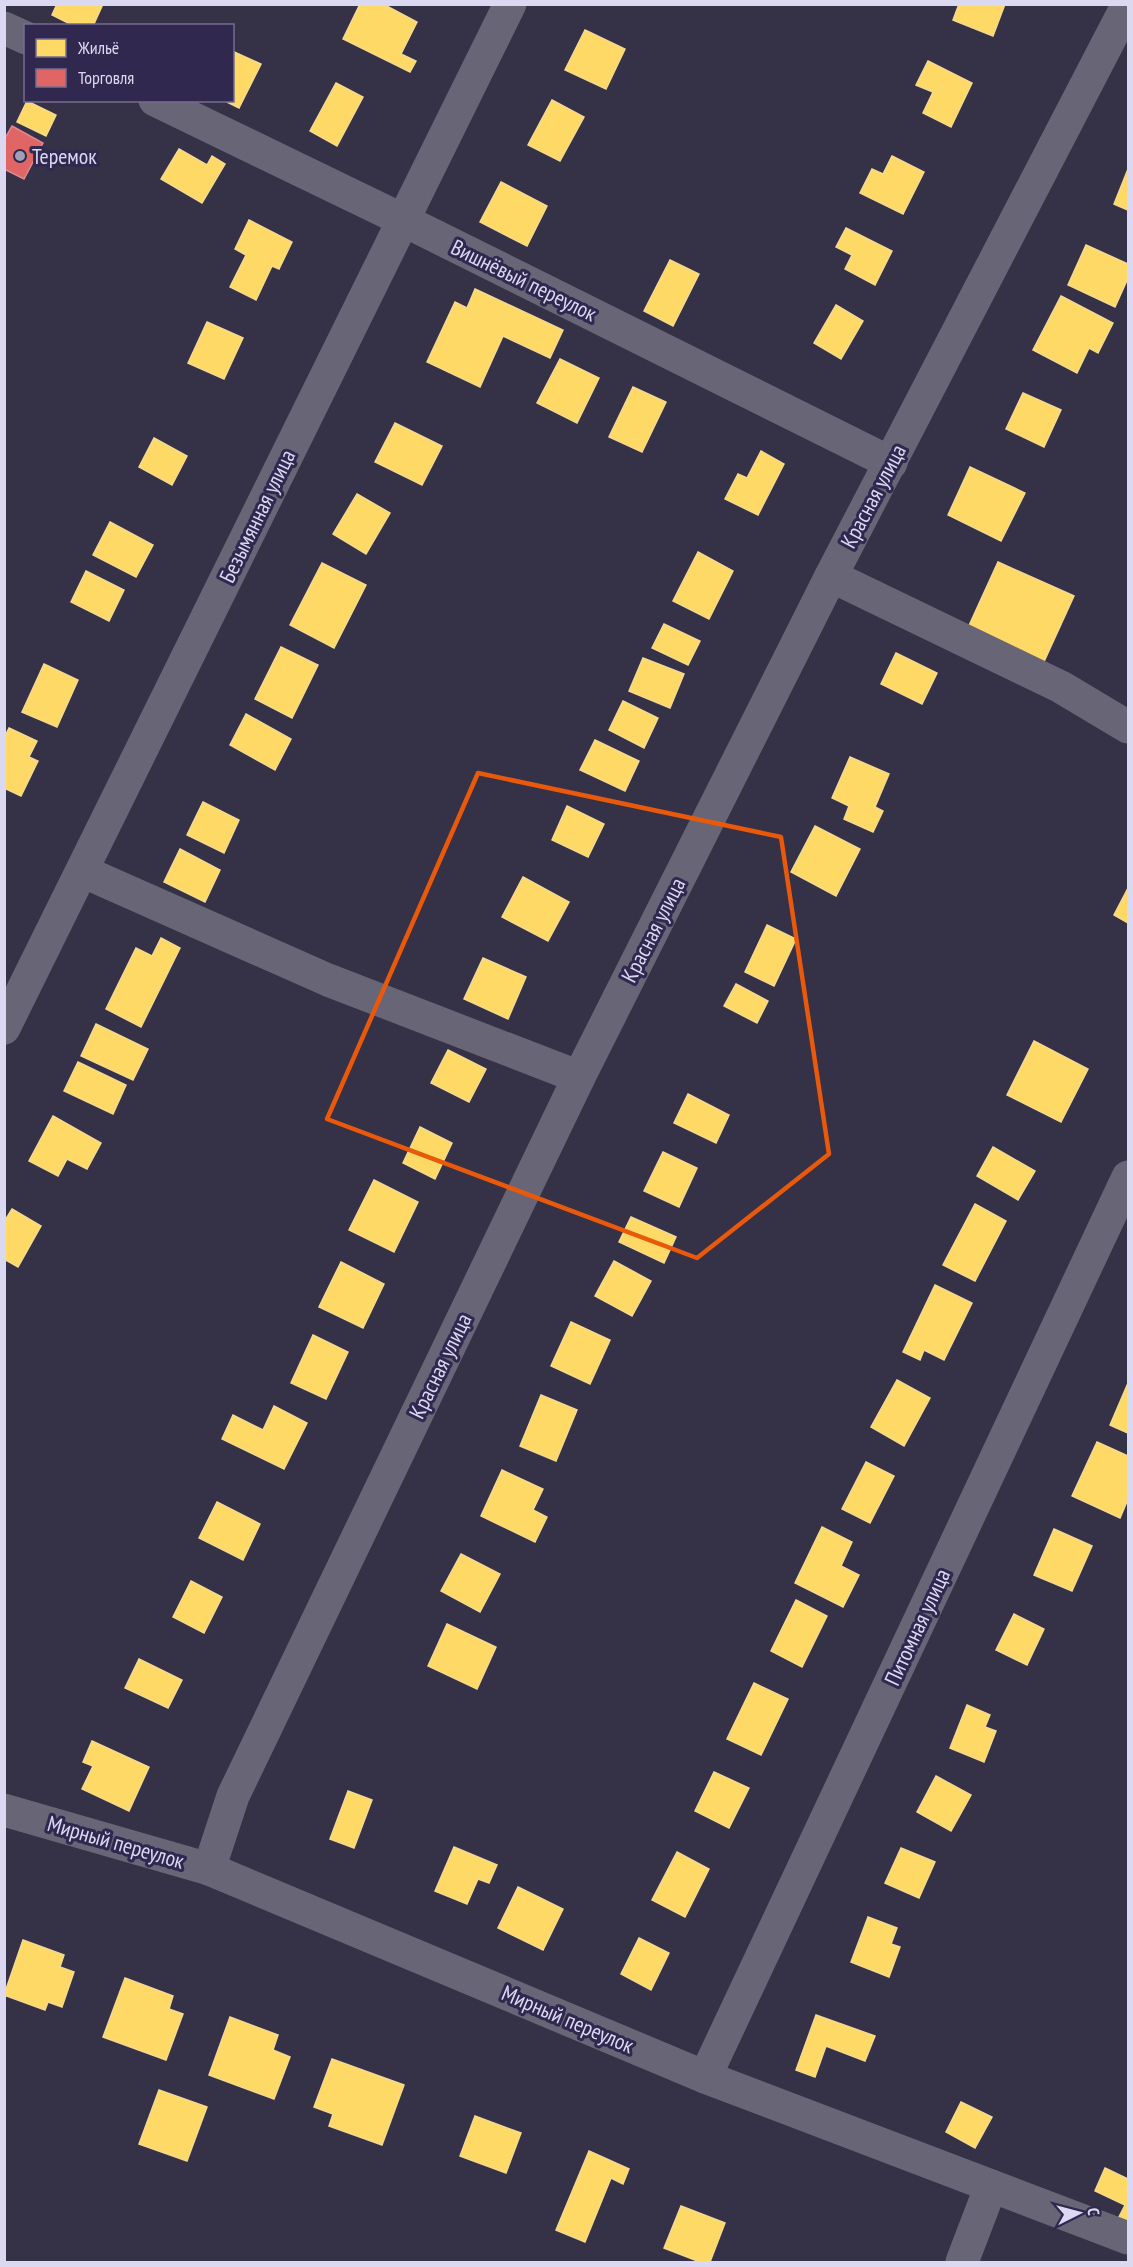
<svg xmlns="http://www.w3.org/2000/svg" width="1133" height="2267" viewBox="0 0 1133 2267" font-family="'PT Sans Narrow',sans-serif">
<rect width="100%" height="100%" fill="#353146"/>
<g fill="#ffd966" stroke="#f4d990" stroke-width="1.5">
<polygon points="57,4 103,4 93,26 74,26 52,15"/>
<polygon points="360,4 383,4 417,22 401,54 416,61 410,72 343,39"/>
<polygon points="959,4 1005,4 993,36 953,20"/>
<polygon points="585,30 625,49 606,89 565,70"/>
<polygon points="232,51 261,64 239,108 223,100 232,100"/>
<polygon points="928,61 972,83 951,127 923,113 933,92 916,85"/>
<polygon points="336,83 363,97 337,146 310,131"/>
<polygon points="552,100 584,117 560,161 528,145"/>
<polygon points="27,101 56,115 46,136 17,122"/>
<polygon points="179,149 207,165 212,156 225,164 202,203 161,179"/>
<polygon points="892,156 924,172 903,214 860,193 872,169 883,174"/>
<polygon points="1128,169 1128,210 1114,204"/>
<polygon points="501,182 547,206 527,246 480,222"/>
<polygon points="249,220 292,242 279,269 272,266 256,300 230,287 246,255 235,249"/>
<polygon points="846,228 892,251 875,285 845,269 852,255 836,247"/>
<polygon points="1086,245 1128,264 1128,278 1115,307 1068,285"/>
<polygon points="670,260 699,274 673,326 644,311"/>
<polygon points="475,289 563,330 550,358 503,336 480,387 427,362 455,302 467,308"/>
<polygon points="1061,296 1113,323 1098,353 1089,348 1077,373 1033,350"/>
<polygon points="836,305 863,321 841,359 814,343"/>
<polygon points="207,322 243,338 224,379 188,363"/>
<polygon points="560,359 599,378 577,423 537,403"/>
<polygon points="633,387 666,402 642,452 609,437"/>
<polygon points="1023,393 1061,410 1044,447 1006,429"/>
<polygon points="395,423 442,446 422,485 375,462"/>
<polygon points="154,438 187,456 172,485 139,467"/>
<polygon points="761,451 784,464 758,515 725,499 738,474 747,478"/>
<polygon points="970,467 1025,493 1001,541 948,515"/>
<polygon points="357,494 390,513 366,554 333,534"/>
<polygon points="110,522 153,545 136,577 93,555"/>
<polygon points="698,552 733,571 709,619 673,601"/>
<polygon points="998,562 1074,596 1042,666 966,632"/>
<polygon points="322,563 366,585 334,648 290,625"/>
<polygon points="86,571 124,590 109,621 71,602"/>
<polygon points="664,624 700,641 688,665 652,648"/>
<polygon points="281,647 318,665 292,718 255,699"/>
<polygon points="896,653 937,673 922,704 881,684"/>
<polygon points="643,658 684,674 670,708 629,691"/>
<polygon points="44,664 78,680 57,727 22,712"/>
<polygon points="623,701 658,718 644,748 609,730"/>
<polygon points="246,714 291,739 275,770 230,745"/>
<polygon points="9,728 37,741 29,757 38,761 21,796 4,788 4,738"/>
<polygon points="595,740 639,761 625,791 580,770"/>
<polygon points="850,757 889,774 875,807 883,811 873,832 844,819 849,806 832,798"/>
<polygon points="203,802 239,820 224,853 187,835"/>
<polygon points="567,806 604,824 588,857 552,840"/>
<polygon points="815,826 860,849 836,896 791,872"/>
<polygon points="180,849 220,870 205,902 164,882"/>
<polygon points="523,877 569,902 548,941 502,917"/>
<polygon points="1128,888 1128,923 1114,915"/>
<polygon points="767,925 796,939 774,986 745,972"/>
<polygon points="161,938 180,948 141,1027 106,1009 136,948 152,956"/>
<polygon points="483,958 526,977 508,1019 464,999"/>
<polygon points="736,984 768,1001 757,1023 724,1006"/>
<polygon points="96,1024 148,1049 133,1080 81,1056"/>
<polygon points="1034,1041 1088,1069 1061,1122 1007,1095"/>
<polygon points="448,1050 486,1069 469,1102 431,1083"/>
<polygon points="78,1062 126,1085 113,1114 64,1091"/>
<polygon points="688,1094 729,1115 716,1143 674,1123"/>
<polygon points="53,1116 101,1143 87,1169 67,1159 58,1176 29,1161"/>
<polygon points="420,1127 452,1143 435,1179 403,1163"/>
<polygon points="993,1147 1035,1171 1018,1200 977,1176"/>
<polygon points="663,1152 697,1168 679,1207 644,1191"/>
<polygon points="374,1180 418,1202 394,1252 349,1230"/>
<polygon points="975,1204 1006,1221 975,1281 943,1265"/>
<polygon points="12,1209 41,1226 18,1267 4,1259 4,1222"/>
<polygon points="631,1217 676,1237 664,1263 619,1242"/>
<polygon points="614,1261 651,1281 632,1316 595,1296"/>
<polygon points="341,1262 384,1284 363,1328 319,1307"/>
<polygon points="935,1285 972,1303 944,1360 924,1350 920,1360 903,1352"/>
<polygon points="571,1322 610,1340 590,1384 551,1366"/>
<polygon points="313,1335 348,1352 326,1399 291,1383"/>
<polygon points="897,1380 930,1398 904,1446 871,1427"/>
<polygon points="1128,1383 1128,1433 1110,1425"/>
<polygon points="541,1395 577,1410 556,1461 520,1446"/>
<polygon points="274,1406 307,1423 284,1469 222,1439 233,1415 263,1430"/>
<polygon points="1097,1442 1128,1456 1128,1499 1120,1518 1072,1496"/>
<polygon points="866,1462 894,1476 870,1523 842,1509"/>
<polygon points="502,1470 543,1489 533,1510 547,1517 535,1542 481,1516"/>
<polygon points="217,1502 260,1524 243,1560 199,1538"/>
<polygon points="822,1527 852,1542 841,1566 859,1575 843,1607 795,1583"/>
<polygon points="1054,1529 1092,1546 1072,1591 1034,1575"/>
<polygon points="461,1554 500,1574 480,1612 441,1591"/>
<polygon points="191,1581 222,1597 204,1633 173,1617"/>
<polygon points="796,1600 827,1616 802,1667 771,1651"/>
<polygon points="1014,1614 1044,1629 1027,1665 996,1650"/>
<polygon points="447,1624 496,1647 477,1689 428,1666"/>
<polygon points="139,1659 182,1680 168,1708 125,1688"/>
<polygon points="754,1683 788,1699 761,1755 727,1739"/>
<polygon points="967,1705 990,1715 985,1727 996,1731 984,1762 950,1748"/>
<polygon points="92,1741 149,1767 129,1811 82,1789 93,1766 83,1762"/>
<polygon points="714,1772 749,1788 729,1828 695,1811"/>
<polygon points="936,1776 971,1795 951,1831 917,1812"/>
<polygon points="348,1791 372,1800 354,1848 330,1839"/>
<polygon points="454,1847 497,1865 489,1883 478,1879 467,1904 435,1891"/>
<polygon points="901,1848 935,1862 919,1898 885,1883"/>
<polygon points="677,1852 709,1869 685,1917 652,1900"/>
<polygon points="518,1887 563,1909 543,1950 498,1928"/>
<polygon points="868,1917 897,1928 891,1944 900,1947 889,1977 851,1962"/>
<polygon points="639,1938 669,1953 651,1990 621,1974"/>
<polygon points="23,1940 64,1955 60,1967 74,1972 62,2007 48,2002 45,2010 4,1995"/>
<polygon points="125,1978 173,1996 169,2009 183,2014 166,2060 103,2037"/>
<polygon points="816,2015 875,2036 865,2061 826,2046 815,2077 796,2070"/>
<polygon points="230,2017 278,2035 273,2050 290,2057 274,2099 209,2075"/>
<polygon points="332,2059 404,2085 382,2145 329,2126 333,2114 314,2107"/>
<polygon points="159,2090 207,2107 187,2161 139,2144"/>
<polygon points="961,2102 992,2117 975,2148 946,2132"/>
<polygon points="475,2116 521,2133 506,2173 460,2156"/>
<polygon points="589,2151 629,2169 623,2184 611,2178 585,2242 556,2230"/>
<polygon points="1105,2168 1128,2179 1128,2221 1119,2217 1125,2205 1095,2191"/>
<polygon points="681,2206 725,2223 710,2262 700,2262 664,2248"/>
</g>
<polygon fill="#e06666" stroke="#de8890" stroke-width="1.5" points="12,126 43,143 24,179 4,169 4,140"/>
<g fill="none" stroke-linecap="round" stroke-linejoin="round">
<g stroke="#686676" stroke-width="33">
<polyline points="4,28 26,38"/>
<polyline points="155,100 403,220 891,463"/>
<polyline points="831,576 1061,687 1128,727"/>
<polyline points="82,871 328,980 579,1077"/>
<polyline points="4,1028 510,4"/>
<polyline points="4,1810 209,1869 705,2077 1128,2238"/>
<polyline points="209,1869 233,1796 579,1077 831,576 1128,4"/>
<polyline points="705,2077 1128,1177"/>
<polyline points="962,2262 991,2186"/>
</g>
</g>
<path fill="none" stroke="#e8590c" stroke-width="4.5" stroke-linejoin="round" d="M 478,773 L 781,837 L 829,1154 L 697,1258 L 327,1119 Z"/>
<circle fill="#a19eb5" stroke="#30284f" stroke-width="2" cx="20" cy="156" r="6"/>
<g text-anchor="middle" stroke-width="6" stroke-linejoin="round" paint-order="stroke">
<g font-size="22" fill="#dbd8f1" stroke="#30284f" text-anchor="start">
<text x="32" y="164">Теремок</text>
</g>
<g font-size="22" fill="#dbd8f1" stroke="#30284f">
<text transform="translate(524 280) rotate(26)" y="8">Вишнёвый переулок</text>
<text transform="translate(873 496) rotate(-62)" y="8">Красная улица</text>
<text transform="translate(257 516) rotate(-64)" y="8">Безымянная улица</text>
<text transform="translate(653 930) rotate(-63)" y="8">Красная улица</text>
<text transform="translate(440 1366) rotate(-64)" y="8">Красная улица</text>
<text transform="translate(917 1627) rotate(-65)" y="8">Питомная улица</text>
<text transform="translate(116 1842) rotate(16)" y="8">Мирный переулок</text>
<text transform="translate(568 2019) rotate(23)" y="8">Мирный переулок</text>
</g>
</g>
<rect width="1133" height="2267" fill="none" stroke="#dbd8f1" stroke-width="12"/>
<rect x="24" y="24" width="210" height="78" fill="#30284f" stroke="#746e90" stroke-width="1.5"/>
<rect x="36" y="39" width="30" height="18" fill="#ffd966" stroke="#746e90" stroke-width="1.5"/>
<text x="78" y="54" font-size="18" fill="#dbd8f1">Жильё</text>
<rect x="36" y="69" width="30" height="18" fill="#e06666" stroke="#746e90" stroke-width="1.5"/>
<text x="78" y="84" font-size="18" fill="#dbd8f1">Торговля</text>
<g transform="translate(1079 2213) rotate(84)" stroke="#30284f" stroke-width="4.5" paint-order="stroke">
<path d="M0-4.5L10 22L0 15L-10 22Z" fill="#dbd8f1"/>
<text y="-9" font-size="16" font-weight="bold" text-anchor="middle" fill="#dbd8f1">С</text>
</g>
</svg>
